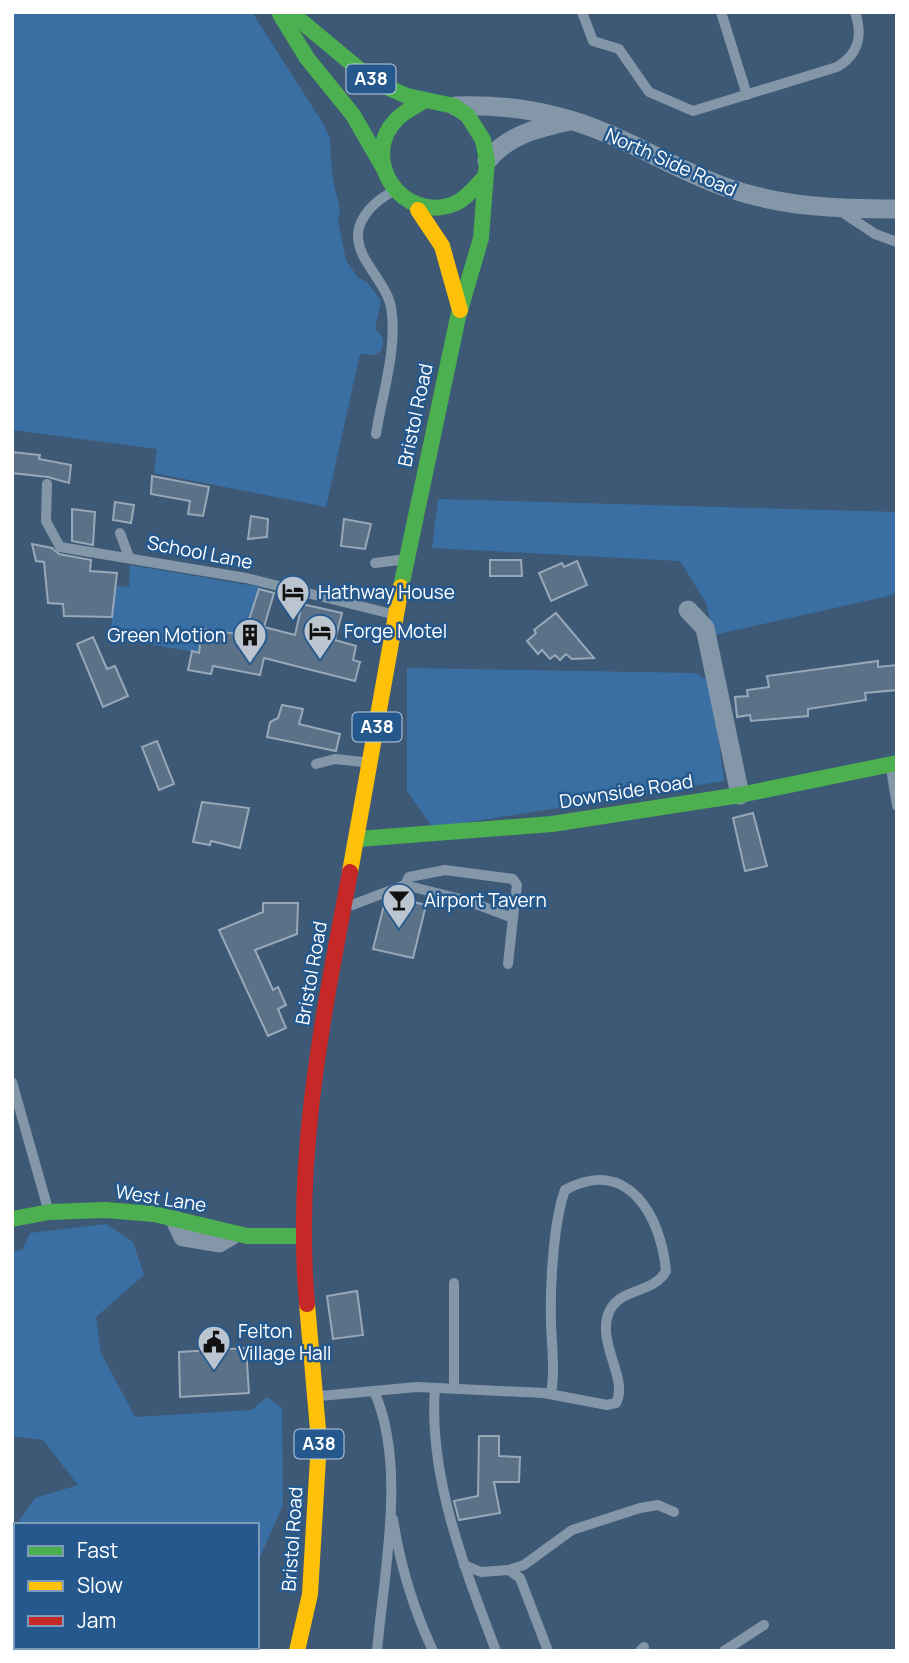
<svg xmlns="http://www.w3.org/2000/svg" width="909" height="1663" viewBox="0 0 909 1663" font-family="Manrope,sans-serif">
<rect width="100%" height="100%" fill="#3d5975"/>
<g fill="#3a6fa3">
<path d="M 12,12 L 252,12 L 324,125 L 330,139 L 332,175 L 340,210 L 338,222 L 346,260 L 358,278 L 367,282 L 381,301 L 375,329 C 383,335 385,341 381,351 L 375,355 L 360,354 L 326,507 L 154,473 L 157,449 L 12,430 Z"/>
<polygon points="438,499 897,512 897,594 714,635 706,603 680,561 432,548"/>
<polygon points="130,565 260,587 244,636 202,629 199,653 143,643 121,628 111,628 116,586 129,587"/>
<polygon points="407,668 696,673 711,682 724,781 433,828 407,791"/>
<polygon points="106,1224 133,1242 144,1275 96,1317 101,1353 135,1417 252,1410 267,1397 282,1408 283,1505 257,1564 257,1525 16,1525 35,1498 78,1485 43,1440 12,1436 12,1251 22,1250 30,1233"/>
<polygon points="16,1525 16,1647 235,1647 232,1651 12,1651 12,1530"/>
</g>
<g fill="#5a7187" stroke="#98a8b8" stroke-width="2">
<polygon points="12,452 40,455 39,459 71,465 69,483 48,477 12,473"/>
<polygon points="152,476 209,487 203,516 188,514 190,501 151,494"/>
<polygon points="115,502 134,505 131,523 113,520"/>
<polygon points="72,509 95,512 93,545 72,541"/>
<polygon points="251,516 268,519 267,537 248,539"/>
<polygon points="344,519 371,524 365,549 341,546"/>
<polygon points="32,544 52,548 59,554 91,560 90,571 117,573 112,617 64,616 63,604 48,603 44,562 36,561"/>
<polygon points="490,560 521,560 522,576 490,576"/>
<polygon points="577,561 587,585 551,601 539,573 562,563 564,567"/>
<polygon points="259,589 274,593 264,627 295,635 302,604 342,613 335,640 356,646 353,660 360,662 355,681 264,658 260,675 213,666 211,674 188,670 192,651 199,653 202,629 244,635"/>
<polygon points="556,613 594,658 572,659 566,654 560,660 555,655 550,659 542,650 538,654 527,641 536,633 534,630"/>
<polygon points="93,637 107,669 115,666 128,696 103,707 77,644"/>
<polygon points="878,661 878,667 897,665 897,690 865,693 866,700 808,709 808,716 751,721 750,715 737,717 735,697 748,696 747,690 769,687 767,676"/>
<polygon points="282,705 303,709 299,724 340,734 336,751 267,737 270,722 278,718"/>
<polygon points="157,741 174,784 159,790 142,747"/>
<polygon points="202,802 249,808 240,848 211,841 210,845 193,842"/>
<polygon points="753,813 767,866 745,871 733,818"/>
<polygon points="406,900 426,905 413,958 373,949 384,905 397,908 399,903 405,905"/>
<polygon points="263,903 298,903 297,934 255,950 273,990 278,987 286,1005 278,1009 286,1028 268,1036 219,930 263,912"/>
<polygon points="357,1291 363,1335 333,1339 327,1296"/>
<polygon points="246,1348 249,1393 180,1397 179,1352"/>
<polygon points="479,1436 499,1436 499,1456 520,1457 519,1482 494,1482 500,1513 459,1520 454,1501 478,1496"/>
</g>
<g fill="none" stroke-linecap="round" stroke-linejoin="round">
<g stroke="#8497a9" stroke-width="10">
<path d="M 582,12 L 593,41 L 619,49 L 649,92 L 693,111 L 837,67 C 859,54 863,36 855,12"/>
<polyline points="721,12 747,95"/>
<polyline points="842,212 875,234 897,242"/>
<path d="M 376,434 C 382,395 398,347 391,307 C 386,281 357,261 358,234 C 359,216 376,201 390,193"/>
<polyline points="47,484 46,521 60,547 246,578 388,613"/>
<polyline points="120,533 129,557"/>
<polyline points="375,563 399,560"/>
<polyline points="316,764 335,759 363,762"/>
<polyline points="891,768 897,806"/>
<polyline points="405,885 409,877 445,870 513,879 517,885 513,918"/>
<polyline points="352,905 405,885 468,901 513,918 508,964"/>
<polyline points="12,1082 48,1209"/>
<path d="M 435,1388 C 428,1476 465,1569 496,1651"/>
<polyline points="454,1388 454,1283"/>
<path d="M 374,1391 C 407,1465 384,1571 377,1651"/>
<path d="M 320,1396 L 417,1387 L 544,1393 L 607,1405 L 616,1403 C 629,1379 596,1343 609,1312 C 620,1287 654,1294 666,1271 C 661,1215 627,1156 565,1190 C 553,1223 550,1288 551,1324 C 552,1348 555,1371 551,1394"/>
<path d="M 393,1519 C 400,1565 413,1608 433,1651"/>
<polyline points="464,1565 481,1572 509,1570 520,1578 548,1651"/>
<polyline points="509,1570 524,1565 572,1530 640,1508 658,1505 674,1512"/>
<polyline points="640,1651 644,1647"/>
<polyline points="724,1651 764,1625"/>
</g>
<g stroke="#8497a9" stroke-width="19">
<path d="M 455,106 C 506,104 559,113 606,133 C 647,150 686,174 728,188 C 783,207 839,209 897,209"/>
<path d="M 487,161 C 508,135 535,129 566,122"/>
<polyline points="688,610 705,628 740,795"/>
<polyline points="175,1220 183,1237 219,1243 231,1236"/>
</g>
<g stroke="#4caf50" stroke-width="16">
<polyline points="290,12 373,81 407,96 454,106 468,116 483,140 487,161 481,238 458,317 401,587"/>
<polyline points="280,14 307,58 353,115 383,167"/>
<path d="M 425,100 C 416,106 405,111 398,118 C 357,157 402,226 456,203 C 466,199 476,186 484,178"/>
<polyline points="358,839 552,824 740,795 897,763"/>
<polyline points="12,1219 49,1212 105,1210 154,1214 247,1236 302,1236"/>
</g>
<g stroke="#ffc107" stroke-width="16">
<polyline points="418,210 442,246 460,310"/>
<polyline points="350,872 401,587"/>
<polyline points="297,1651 310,1594 319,1441 307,1304"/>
</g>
<path stroke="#c62828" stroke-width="16" d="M 307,1304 C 294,1156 323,1017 350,872"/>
</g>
<defs>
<symbol id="hotel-pin" viewBox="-11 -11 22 30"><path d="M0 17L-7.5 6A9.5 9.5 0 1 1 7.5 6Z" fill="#bbc5cf" stroke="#25598d"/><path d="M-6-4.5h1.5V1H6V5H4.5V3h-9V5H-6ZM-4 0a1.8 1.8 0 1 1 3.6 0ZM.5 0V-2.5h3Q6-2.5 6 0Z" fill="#111"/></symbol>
<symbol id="building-pin" viewBox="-11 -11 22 30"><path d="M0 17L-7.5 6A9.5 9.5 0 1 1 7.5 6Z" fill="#bbc5cf" stroke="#25598d"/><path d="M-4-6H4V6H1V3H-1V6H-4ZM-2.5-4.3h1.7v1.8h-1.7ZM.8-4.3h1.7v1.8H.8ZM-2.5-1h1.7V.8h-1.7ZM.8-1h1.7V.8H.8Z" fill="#111"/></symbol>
<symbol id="bar-pin" viewBox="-11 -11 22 30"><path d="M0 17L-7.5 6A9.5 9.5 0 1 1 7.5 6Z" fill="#bbc5cf" stroke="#25598d"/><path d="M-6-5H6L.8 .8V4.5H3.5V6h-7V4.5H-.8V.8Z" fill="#111"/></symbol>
<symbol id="civic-pin" viewBox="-11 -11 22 30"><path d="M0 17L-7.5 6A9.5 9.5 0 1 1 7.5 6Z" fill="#bbc5cf" stroke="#25598d"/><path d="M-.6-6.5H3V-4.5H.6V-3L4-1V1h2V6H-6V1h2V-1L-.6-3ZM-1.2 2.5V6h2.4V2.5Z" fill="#111"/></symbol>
</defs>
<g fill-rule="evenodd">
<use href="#hotel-pin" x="274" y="573" width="38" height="52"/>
<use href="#hotel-pin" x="301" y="612" width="38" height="52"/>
<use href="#building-pin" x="231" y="616" width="38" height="52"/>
<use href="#bar-pin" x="380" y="881" width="38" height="52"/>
<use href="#civic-pin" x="195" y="1323" width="38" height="52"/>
</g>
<g text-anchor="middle" stroke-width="5" stroke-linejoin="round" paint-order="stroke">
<g fill="#25598d" stroke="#becddd" stroke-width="2">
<rect x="346.5" y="64.5" width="49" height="29" rx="5"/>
<rect x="352.5" y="712.5" width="49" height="29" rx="5"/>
<rect x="294.5" y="1429.5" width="49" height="29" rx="5"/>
</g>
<g font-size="18" font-weight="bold" fill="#fff">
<text x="371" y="85">A38</text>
<text x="377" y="733">A38</text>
<text x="319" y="1450">A38</text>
</g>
<g font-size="19" fill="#fff" stroke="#25598d">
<text transform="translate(671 162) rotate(24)" y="7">North Side Road</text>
<text transform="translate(415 415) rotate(-78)" y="7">Bristol Road</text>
<text transform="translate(200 552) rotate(11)" y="7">School Lane</text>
<text transform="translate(626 791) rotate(-9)" y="7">Downside Road</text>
<text transform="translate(311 973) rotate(-80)" y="7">Bristol Road</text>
<text transform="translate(161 1198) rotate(9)" y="7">West Lane</text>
<text transform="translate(292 1539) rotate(-86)" y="7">Bristol Road</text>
</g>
<g font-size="19" fill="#fff" stroke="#25598d" text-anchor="start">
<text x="318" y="599">Hathway House</text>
<text x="344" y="638">Forge Motel</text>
<text x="226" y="642" text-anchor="end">Green Motion</text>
<text x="424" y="907">Airport Tavern</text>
<text x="238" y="1338">Felton<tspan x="238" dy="22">Village Hall</tspan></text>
</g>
</g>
<rect width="909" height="1663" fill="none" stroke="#ffffff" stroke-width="28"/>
<rect x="14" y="1523" width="245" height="126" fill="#25598d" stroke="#7c9bbb" stroke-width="2"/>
<rect x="28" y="1546" width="35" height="10" fill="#4caf50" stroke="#7c9bbb" stroke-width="2"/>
<text x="77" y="1558" font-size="21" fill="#ffffff">Fast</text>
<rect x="28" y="1581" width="35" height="10" fill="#ffc107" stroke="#7c9bbb" stroke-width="2"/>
<text x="77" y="1593" font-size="21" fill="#ffffff">Slow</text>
<rect x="28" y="1616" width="35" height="10" fill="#c62828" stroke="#7c9bbb" stroke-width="2"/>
<text x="77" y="1628" font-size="21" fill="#ffffff">Jam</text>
</svg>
